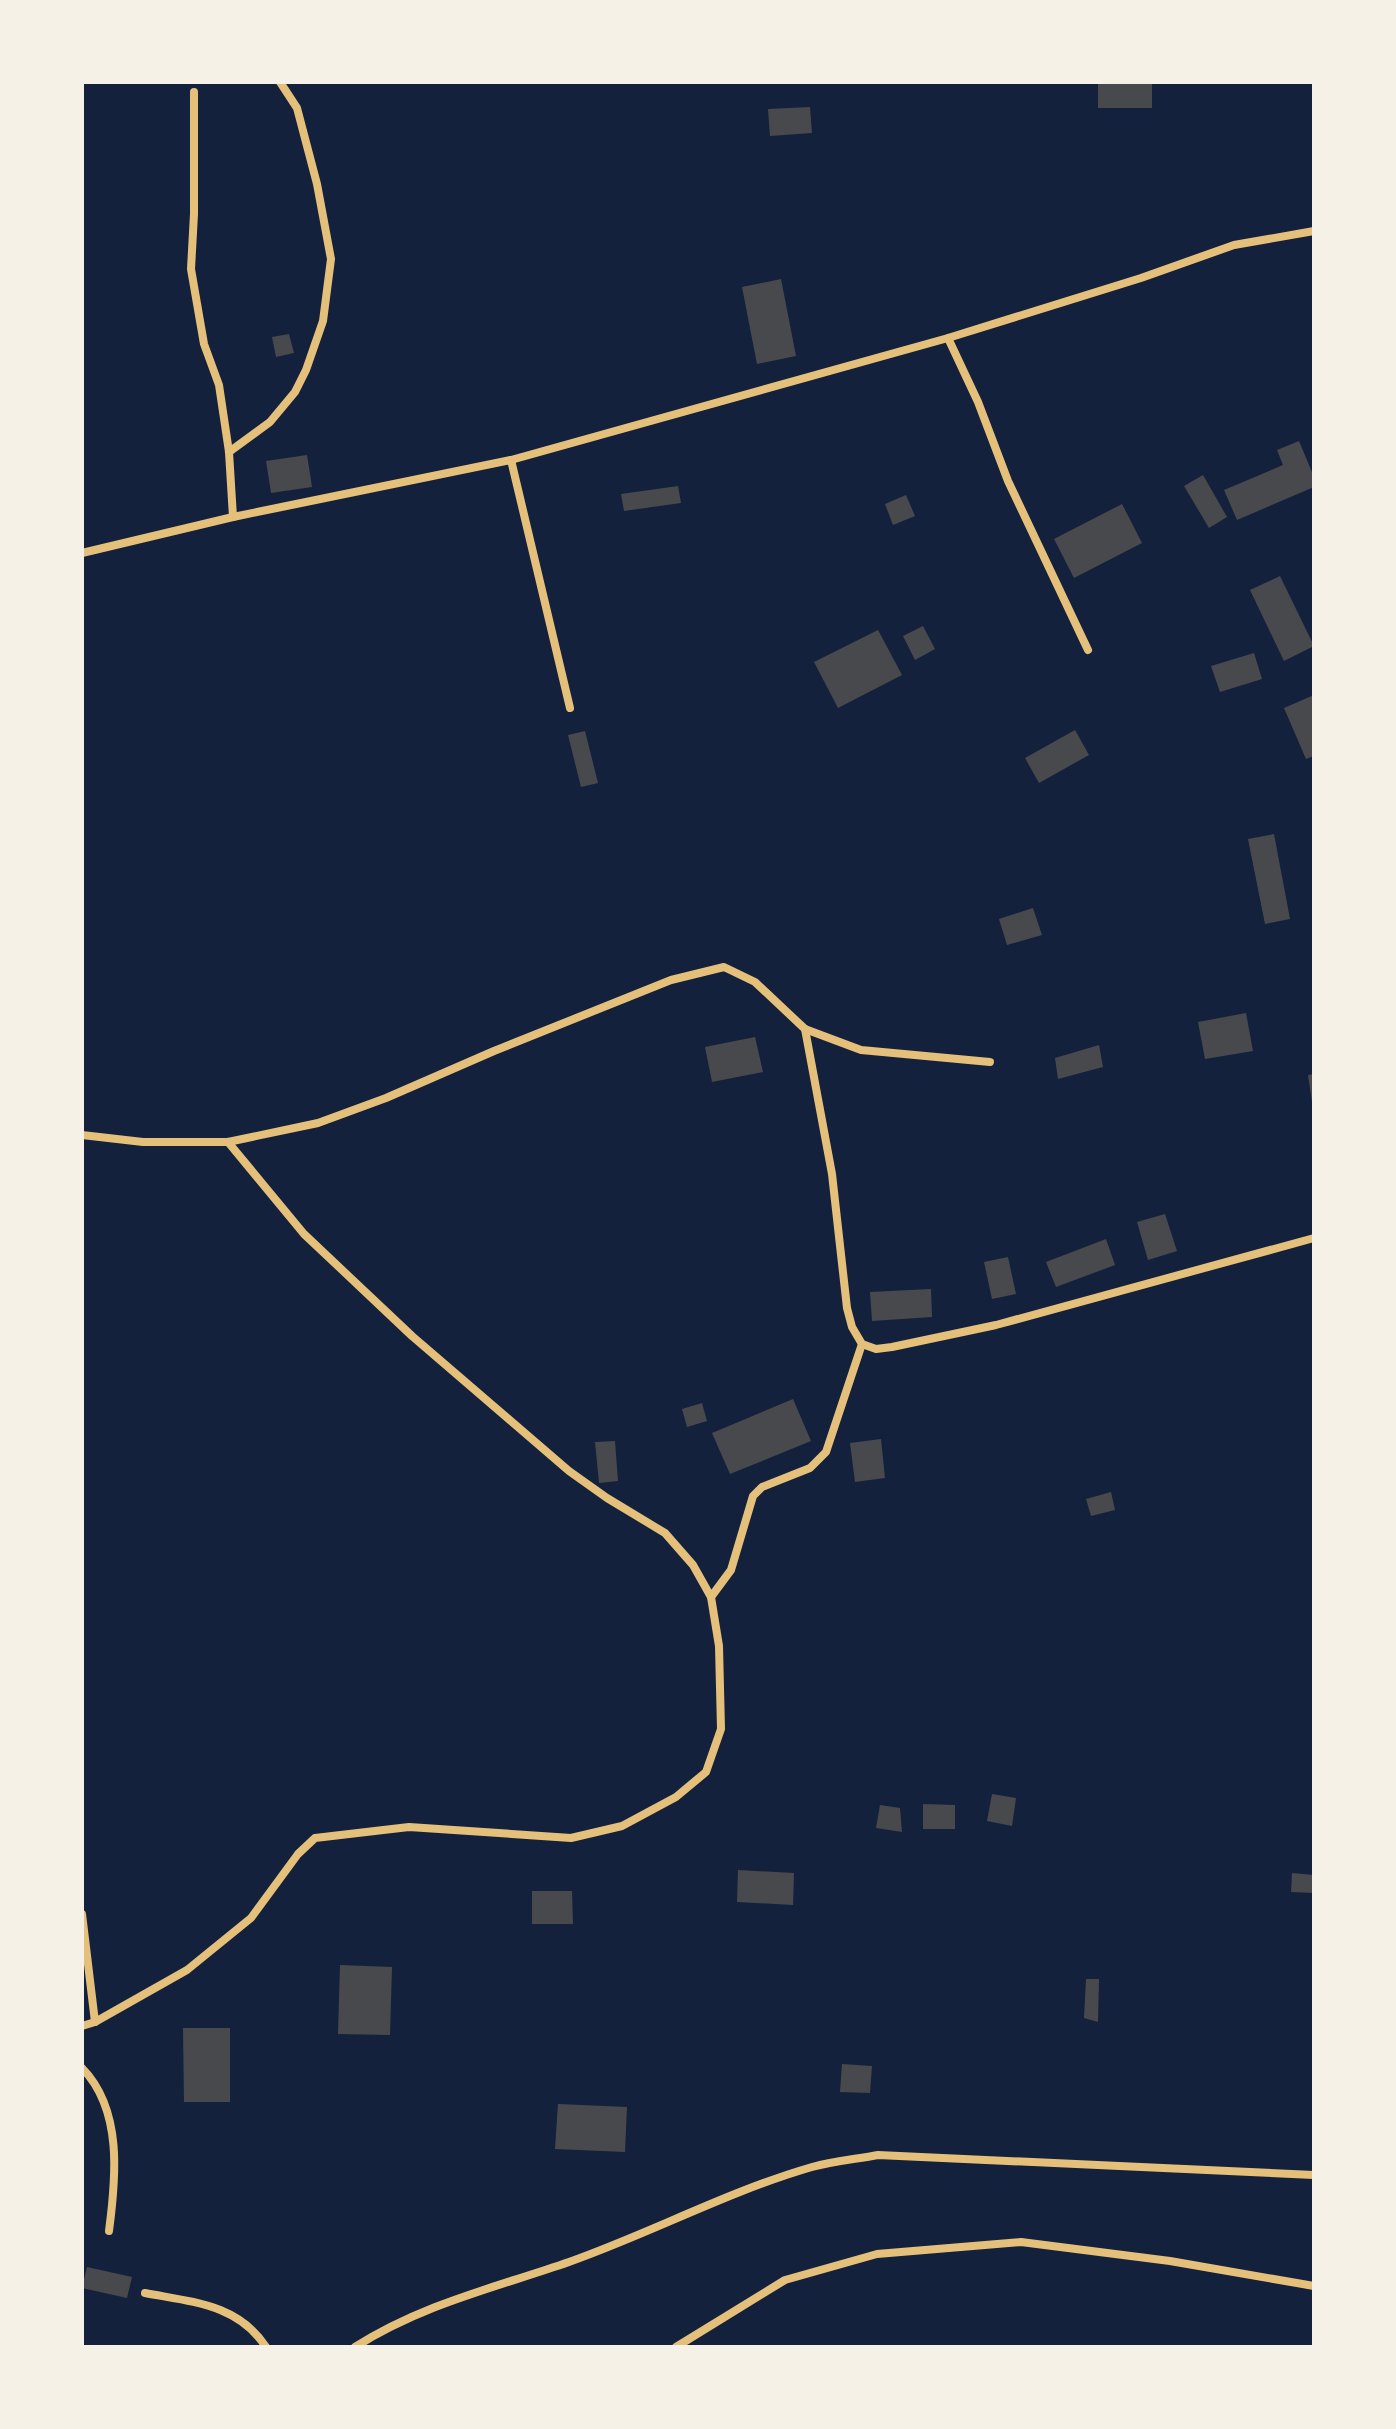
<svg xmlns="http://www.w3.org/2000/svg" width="1396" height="2429" viewBox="0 0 1396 2429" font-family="'Archivo Narrow',sans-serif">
<rect width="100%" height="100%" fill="#14213d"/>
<g fill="#48494c">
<rect x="1098" y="82" width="54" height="26"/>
<polygon points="810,107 812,133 770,136 768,109"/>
<polygon points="781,279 796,356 757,364 742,287"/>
<polygon points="289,334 294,353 276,357 272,337"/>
<polygon points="1299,441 1314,477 1314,487 1237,520 1224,490 1283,465 1277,450"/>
<polygon points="307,455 312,487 271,493 266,461"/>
<polygon points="1203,475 1227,517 1209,528 1184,486"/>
<polygon points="678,486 681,503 624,511 621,494"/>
<polygon points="906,495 915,516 893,525 885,504"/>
<polygon points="1122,504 1142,543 1074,578 1054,539"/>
<polygon points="1280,576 1314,646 1284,661 1250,590"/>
<polygon points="923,626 935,649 915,660 903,636"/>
<polygon points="878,630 902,675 838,708 814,662"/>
<polygon points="1254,653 1262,679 1220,692 1211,666"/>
<polygon points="1314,695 1314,756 1306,759 1284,708"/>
<polygon points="1075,730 1089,755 1039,783 1025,758"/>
<polygon points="585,731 598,783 581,787 568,735"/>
<polygon points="1274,834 1290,919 1265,924 1248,839"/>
<polygon points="1033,908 1042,935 1007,945 999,919"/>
<polygon points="1246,1013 1253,1051 1205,1059 1198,1022"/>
<polygon points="755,1037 763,1072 712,1082 705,1047"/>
<polygon points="1099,1045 1103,1067 1058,1079 1055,1058"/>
<polygon points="1314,1074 1314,1102 1312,1102 1308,1075"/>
<polygon points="1165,1214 1177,1251 1148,1260 1137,1222"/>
<polygon points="1106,1239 1115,1265 1056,1287 1046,1262"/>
<polygon points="1008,1257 1016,1294 992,1299 984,1262"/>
<polygon points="931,1289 932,1317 872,1321 870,1292"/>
<polygon points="793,1399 811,1441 730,1474 712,1433"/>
<polygon points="702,1403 707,1421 687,1427 682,1409"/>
<polygon points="881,1439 885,1478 855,1482 850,1443"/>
<polygon points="615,1441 618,1481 599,1483 595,1442"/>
<polygon points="1111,1492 1115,1510 1091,1516 1086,1499"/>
<polygon points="992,1794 1016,1798 1012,1826 987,1821"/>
<polygon points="923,1804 955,1805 955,1829 923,1829"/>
<polygon points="880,1805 900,1808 902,1832 876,1828"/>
<polygon points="738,1870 794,1873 793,1905 737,1902"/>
<polygon points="1292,1873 1314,1875 1314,1893 1291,1892"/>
<polygon points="532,1891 572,1891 573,1924 532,1924"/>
<polygon points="340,1965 392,1967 390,2035 338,2034"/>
<polygon points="1086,1979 1099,1979 1098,2022 1084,2018"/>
<polygon points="183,2028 230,2028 230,2102 184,2102"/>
<polygon points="842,2064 872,2066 870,2093 840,2092"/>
<polygon points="558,2104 627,2107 625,2152 555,2149"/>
<polygon points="87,2267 132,2277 127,2298 82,2288"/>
</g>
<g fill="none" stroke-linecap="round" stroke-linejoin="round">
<g stroke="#e5c07b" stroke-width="8">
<polyline points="194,92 194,214 191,269 204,344 219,385 229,452 233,517"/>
<polyline points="948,338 978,402 1008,481 1088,650"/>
<polyline points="229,452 270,422 295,392 306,370 323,321 331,259 317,184 297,108 280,82"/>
<polyline points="511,460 570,708"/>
<polyline points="82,553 233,517 511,460 948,338 1141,278 1234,245 1314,231"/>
<polyline points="805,1029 861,1050 990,1062"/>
<polyline points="82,1135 143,1142 228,1142 318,1123 386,1098 494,1051 671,980 724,967 755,982 805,1029 832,1174 847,1308 852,1327 862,1344 876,1349 892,1347 996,1325 1314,1238"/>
<polyline points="228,1142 304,1234 412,1336 569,1471 607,1498 665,1533 693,1565 711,1597"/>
<polyline points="82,1914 95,2022"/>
<polyline points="82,2026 95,2022 187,1970 251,1918 298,1854 315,1838 409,1827 571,1838 622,1826 676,1797 706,1772 721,1729 719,1646 711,1597 731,1570 753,1496 762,1487 810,1468 826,1452 862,1344"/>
<path d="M 82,2068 C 123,2110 116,2178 109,2231"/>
<path d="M 145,2293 C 192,2302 238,2304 266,2347"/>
<path d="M 355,2347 C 423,2304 494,2288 569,2262 C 651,2233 729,2191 812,2167 C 834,2161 857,2159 878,2155 L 1314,2175"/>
<polyline points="676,2347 785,2280 877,2254 1021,2242 1170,2261 1314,2286"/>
</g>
</g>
<rect width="1396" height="2429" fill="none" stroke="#f6f1e7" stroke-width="168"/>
</svg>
